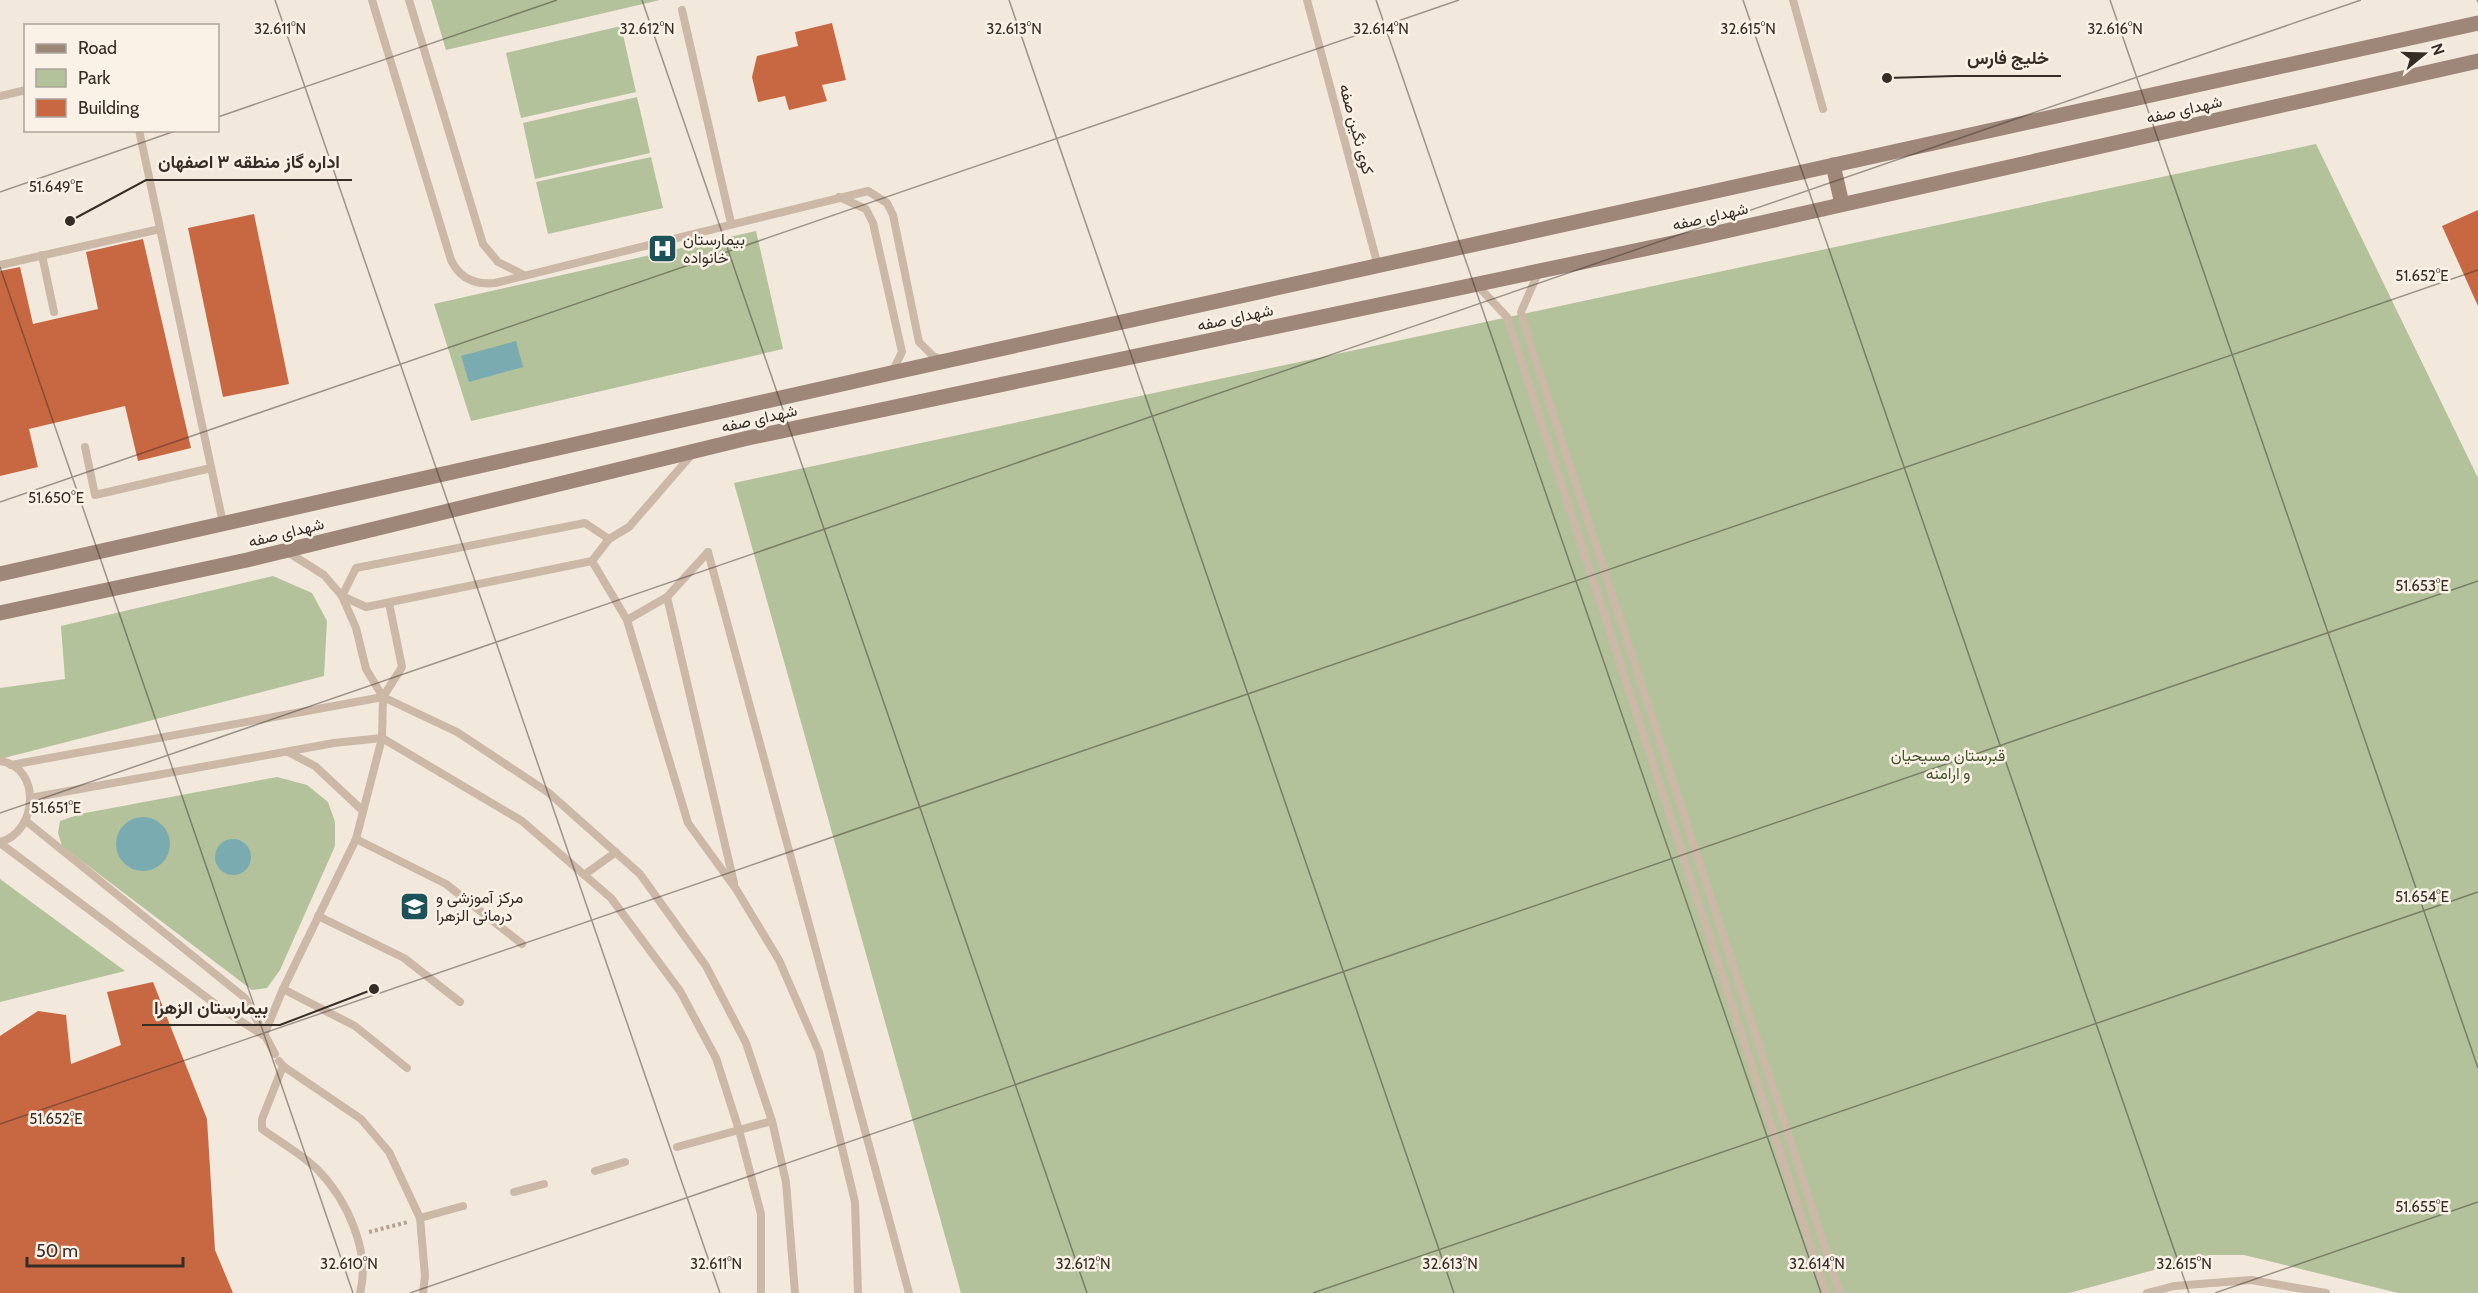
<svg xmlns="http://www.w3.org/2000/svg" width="2478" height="1293" viewBox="0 0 2478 1293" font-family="Cabin,Vazirmatn,sans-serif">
<rect width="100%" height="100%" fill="#f2e8db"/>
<g fill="#b3c29a">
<polygon points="431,0 660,0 446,50"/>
<polygon points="621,26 636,92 521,118 506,53"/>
<polygon points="637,97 650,153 535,179 523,123"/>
<polygon points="2316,144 2478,478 2478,1293 2398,1293 2244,1255 2209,1255 2069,1293 961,1293 734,483"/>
<polygon points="651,157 663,208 548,234 536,182"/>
<polygon points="756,231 783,349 471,421 434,304"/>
<polygon points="273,576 312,593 327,621 324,676 0,759 0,688 65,679 61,626"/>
<polygon points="277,777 307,785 328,802 335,822 335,846 280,970 267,988 252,990 62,846 58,833 60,821 80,814"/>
<polygon points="0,879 125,971 0,1002"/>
</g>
<g fill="#79abb0">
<polygon points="516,341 523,367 469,382 461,356"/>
<circle cx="143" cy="844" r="27"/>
<circle cx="233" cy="857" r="18"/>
</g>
<g fill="#c86842">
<polygon points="832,23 846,80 822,85 827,101 789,110 785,96 758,102 752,77 757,56 798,46 795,32"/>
<polygon points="2478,210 2478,306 2442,226"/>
<polygon points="254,214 289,384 223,397 188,228"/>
<polygon points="143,239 191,448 138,461 125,406 29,429 38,467 0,476 0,271 20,267 33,324 98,309 86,252"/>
<polygon points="153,982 207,1119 215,1250 233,1293 0,1293 0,1036 38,1011 66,1015 71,1064 121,1045 107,992"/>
</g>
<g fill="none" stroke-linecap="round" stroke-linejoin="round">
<polyline stroke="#b6a290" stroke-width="4" stroke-dasharray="3 3" stroke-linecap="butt" points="369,1232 408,1222"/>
<g stroke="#cbb8a6" stroke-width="8">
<path d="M 372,0 L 451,260 C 460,279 476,285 495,283 L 868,191 L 887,203 L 893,215 L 919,342 L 933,356 L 943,360"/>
<polyline points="409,0 483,244 498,262 522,274"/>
<polyline points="1307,0 1378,266"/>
<polyline points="1793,0 1823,109"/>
<polyline points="682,10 731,223"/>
<polyline points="0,96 26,90"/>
<polyline points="139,130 223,523"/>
<polyline points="839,197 866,209 873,223 902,352 892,372"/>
<polyline points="42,255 54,312"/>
<polyline points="0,265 160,229"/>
<polyline points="1539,271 1521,312 1529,340 1840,1293"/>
<polyline points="1476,284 1507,317 1826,1293"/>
<polyline points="85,447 95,495 211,468"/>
<polyline points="286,551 324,575 342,596 356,628 366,669 383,697 402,667 389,603"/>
<polyline points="708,552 909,1293"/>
<polyline points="592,561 627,620 688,823 736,889 779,960 819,1052 855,1202 858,1293"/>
<polyline points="342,596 366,607 592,561 609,539 629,527 694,452"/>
<polyline points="342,596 356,568 585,523 609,539"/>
<polyline points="667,597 734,883"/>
<polyline points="627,620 667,597 708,552"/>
<polyline points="288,752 315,766 363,811"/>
<path d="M 0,761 C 42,767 38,832 0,842"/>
<polyline points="11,765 383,697 457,732 549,793 640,874 706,966 746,1043 772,1121 786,1182 795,1293"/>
<polyline points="30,798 334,743 382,738 522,821 611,898 680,991 716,1058 739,1130 761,1214 761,1293"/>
<polyline points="26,821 245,998 275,1054"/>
<polyline points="356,839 446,884 522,944"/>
<polyline points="0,843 226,1012 263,1035"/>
<polyline points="584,875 616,852"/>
<polyline points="318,916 404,958 460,1002"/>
<polyline points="283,989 355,1026 407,1068"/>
<polyline points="264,1035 283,989 356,839 382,738 383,697"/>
<polyline points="279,1061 283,1066 361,1119 389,1152 420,1218 425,1276 423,1293"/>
<path d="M 283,1066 L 262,1119 L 262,1129 C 280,1142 303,1155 318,1170 C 347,1200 371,1252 360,1293"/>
<polyline points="677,1147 772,1121"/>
<polyline points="595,1171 625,1162"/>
<polyline points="514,1192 544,1184"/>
<polyline points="420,1218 463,1206"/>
<polyline points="2147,1293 2174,1286 2251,1280 2326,1293"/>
</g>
<g stroke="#9e8778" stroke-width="15">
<polyline points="1833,165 1842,204"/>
<polyline points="0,574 891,373 2478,23"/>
<polyline points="0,613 247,560 748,438 1677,242 2478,61"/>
</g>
</g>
<path fill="none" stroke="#362d27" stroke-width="1.5" stroke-opacity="0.45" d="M 275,0 L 720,1293M 642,0 L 1087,1293M 1009,0 L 1454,1293M 1376,0 L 1821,1293M 1743,0 L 2189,1293M 2110,0 L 2478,1068M 2477,0 L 2478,2M 218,117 L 557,0M 0,192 L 178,130M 0,267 L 353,1293M 0,502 L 1459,0M 0,813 L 2361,0M 0,1124 L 2478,270M 410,1293 L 2478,581M 1313,1293 L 2478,892M 2215,1293 L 2478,1202"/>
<defs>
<symbol id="hospital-square" viewBox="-11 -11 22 22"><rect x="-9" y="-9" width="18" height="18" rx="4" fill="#1c5259" stroke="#faf2e7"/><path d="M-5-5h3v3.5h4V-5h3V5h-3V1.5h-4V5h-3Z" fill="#fff"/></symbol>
<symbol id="university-square" viewBox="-11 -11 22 22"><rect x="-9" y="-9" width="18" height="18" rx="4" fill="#1c5259" stroke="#faf2e7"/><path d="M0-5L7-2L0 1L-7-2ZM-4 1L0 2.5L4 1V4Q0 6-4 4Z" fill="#fff"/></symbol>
</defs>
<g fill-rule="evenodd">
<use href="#hospital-square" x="646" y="232" width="33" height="33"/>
<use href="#university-square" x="398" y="890" width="33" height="33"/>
</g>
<g text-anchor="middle" stroke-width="5" stroke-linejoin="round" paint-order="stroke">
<g font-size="16" fill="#362d27" stroke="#faf2e7">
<text transform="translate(2184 109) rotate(-13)" y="6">شهدای صفه</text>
<text transform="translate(1357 129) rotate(75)" y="6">کوی نگین صفه</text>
<text transform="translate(1710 216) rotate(-13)" y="6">شهدای صفه</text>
<text transform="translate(1235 317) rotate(-12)" y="6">شهدای صفه</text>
<text transform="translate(759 418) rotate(-13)" y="6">شهدای صفه</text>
<text transform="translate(286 532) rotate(-14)" y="6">شهدای صفه</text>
</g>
<g font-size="16" fill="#362d27" stroke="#faf2e7" text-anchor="start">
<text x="683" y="245">بیمارستان<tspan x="683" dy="18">خانواده</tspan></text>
<text x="436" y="903">مرکز آموزشی و<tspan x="436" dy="18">درمانی الزهرا</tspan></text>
</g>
<g font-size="16" fill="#44552a" stroke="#faf2e7">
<text x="1948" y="761">قبرستان مسیحیان<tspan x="1948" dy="18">و ارامنه</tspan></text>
</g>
</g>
<g font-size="15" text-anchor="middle" fill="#362d27" stroke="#faf2e7" stroke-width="5" stroke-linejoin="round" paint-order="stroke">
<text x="280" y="34">32.611°N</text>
<text x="647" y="34">32.612°N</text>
<text x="2115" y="34">32.616°N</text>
<text x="1014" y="34">32.613°N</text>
<text x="1381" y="34">32.614°N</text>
<text x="1748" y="34">32.615°N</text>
<text x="56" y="192">51.649°E</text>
<text x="2422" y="281">51.652°E</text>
<text x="56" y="503">51.650°E</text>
<text x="2422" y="591">51.653°E</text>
<text x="56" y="813">51.651°E</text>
<text x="2422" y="902">51.654°E</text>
<text x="56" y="1124">51.652°E</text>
<text x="2422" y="1212">51.655°E</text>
<text x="349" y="1269">32.610°N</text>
<text x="716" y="1269">32.611°N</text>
<text x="1083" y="1269">32.612°N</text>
<text x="1450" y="1269">32.613°N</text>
<text x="1817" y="1269">32.614°N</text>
<text x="2184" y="1269">32.615°N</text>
</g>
<path fill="none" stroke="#362d27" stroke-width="2" d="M1887 78L1955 76H2061M70 221L146 180H352M374 989L280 1025H142"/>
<g fill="#362d27" stroke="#faf2e7" stroke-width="2">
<circle cx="1887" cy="78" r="6"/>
<circle cx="70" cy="221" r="6"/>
<circle cx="374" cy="989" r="6"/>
</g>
<g font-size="18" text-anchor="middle" font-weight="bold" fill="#362d27" stroke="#faf2e7" stroke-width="5" stroke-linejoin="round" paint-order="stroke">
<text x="2008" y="64">خلیج فارس</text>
<text x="249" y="168">اداره گاز منطقه ۳ اصفهان</text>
<text x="211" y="1014">بیمارستان الزهرا</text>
</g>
<rect x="24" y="24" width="195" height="108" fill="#faf2e7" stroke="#aca39a" stroke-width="1.5"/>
<rect x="36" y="44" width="30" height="9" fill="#9e8778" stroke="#aca39a" stroke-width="1.5"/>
<text x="78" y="54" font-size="18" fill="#362d27">Road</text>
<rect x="36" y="69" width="30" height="18" fill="#b3c29a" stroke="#aca39a" stroke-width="1.5"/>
<text x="78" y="84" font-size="18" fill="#362d27">Park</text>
<rect x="36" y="99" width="30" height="18" fill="#c86842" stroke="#aca39a" stroke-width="1.5"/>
<text x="78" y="114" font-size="18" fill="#362d27">Building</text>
<g transform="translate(2424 54) rotate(71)" stroke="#faf2e7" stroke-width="4.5" paint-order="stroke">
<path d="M0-4.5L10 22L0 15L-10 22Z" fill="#362d27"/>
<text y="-9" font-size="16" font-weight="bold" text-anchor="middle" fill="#362d27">N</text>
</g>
<path d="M27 1257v9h156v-9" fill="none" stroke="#362d27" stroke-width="3"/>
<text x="36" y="1257" font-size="18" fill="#362d27" stroke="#faf2e7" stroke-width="4.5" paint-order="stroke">50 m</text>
</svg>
